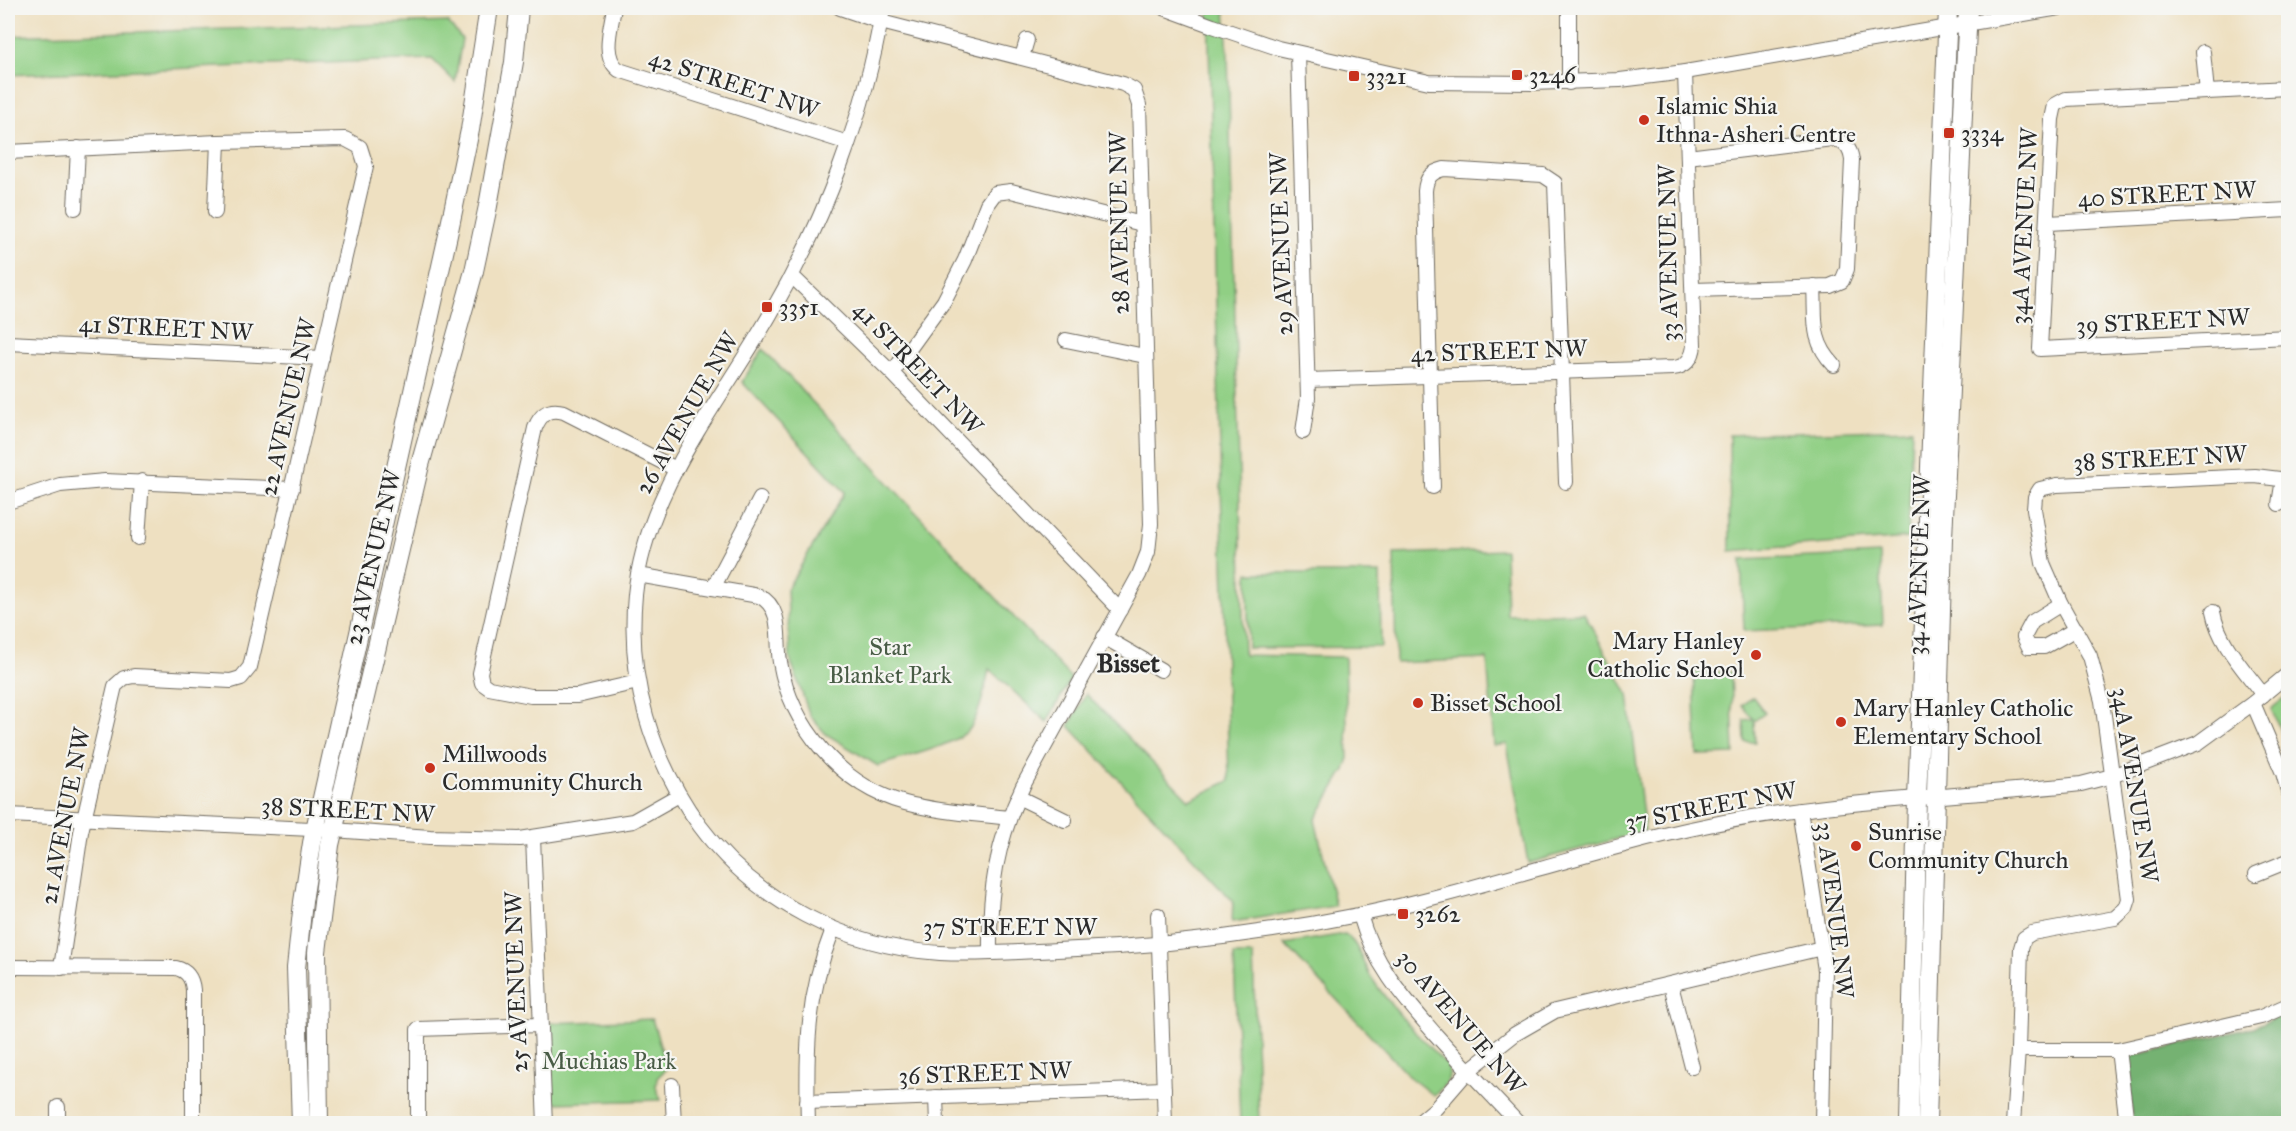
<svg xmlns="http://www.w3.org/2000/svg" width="2296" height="1131" viewBox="0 0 2296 1131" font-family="'IM FELL Great Primer',serif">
<rect width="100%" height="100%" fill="#f6f6f2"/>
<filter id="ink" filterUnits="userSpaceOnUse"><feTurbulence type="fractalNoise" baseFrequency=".0167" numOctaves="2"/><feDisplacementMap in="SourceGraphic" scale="12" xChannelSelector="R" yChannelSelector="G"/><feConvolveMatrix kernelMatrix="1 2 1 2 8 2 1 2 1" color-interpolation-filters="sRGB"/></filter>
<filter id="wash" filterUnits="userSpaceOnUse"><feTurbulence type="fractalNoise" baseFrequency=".008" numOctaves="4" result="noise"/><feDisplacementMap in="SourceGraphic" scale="24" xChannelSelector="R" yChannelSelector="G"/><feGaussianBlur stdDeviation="1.35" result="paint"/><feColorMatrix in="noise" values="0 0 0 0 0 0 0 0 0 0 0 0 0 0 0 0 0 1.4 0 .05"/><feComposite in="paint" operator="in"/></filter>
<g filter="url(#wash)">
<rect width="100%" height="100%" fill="#eee0c1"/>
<g fill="#90cf84" stroke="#5e7d58" stroke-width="1.5">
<polygon points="1208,8 1225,8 1228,55 1244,655 1345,657 1348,761 1344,773 1342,774 1315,820 1335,906 1232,922 1233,901 1069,726 1086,694 1189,800 1229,781"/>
<polygon points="448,22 462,39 455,82 432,59 8,75 8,36"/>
<path d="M 763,349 L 1071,678 L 1047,722 L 989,669 C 985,688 981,709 971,727 C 960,745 900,758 878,766 L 826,734 L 810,716 L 790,659 L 787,589 L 845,492 L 742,382 Z"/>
<polygon points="1912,429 1908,538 1730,551 1729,435"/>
<polygon points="1505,550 1507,615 1584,613 1628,694 1645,831 1528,863 1507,744 1494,746 1487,659 1396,663 1394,554"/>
<polygon points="1880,554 1883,625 1744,631 1741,560"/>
<polygon points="1248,573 1380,573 1381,647 1248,648"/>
<polygon points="1731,672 1734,754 1697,755 1694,673"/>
<polygon points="2288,695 2288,747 2271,709"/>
<polygon points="1753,697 1765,713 1754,721 1755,742 1745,742 1744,720 1753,719 1742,705"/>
<path d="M 1344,934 C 1359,942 1362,963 1371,977 C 1392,1009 1420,1038 1447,1065 C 1454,1079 1443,1086 1434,1096 L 1412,1079 L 1284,944 Z"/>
<polygon points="1234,955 1253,955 1259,1123 1240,1123"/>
<polygon points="652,1019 667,1068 657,1078 656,1087 661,1100 553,1103 550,1023"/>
</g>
<polygon fill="#74b272" stroke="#506e4e" stroke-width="1.5" points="2288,1012 2288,1123 2133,1123 2126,1062 2128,1057 2254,1027"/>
</g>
<g filter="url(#ink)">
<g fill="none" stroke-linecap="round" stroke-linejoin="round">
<defs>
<g id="minor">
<path d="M 614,8 C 611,27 601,57 619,70 L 848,143"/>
<path d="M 840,8 L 881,22 L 1123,84 L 1134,90 L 1139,105 L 1151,524 L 1148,552 L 1139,575 L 1023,786 C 996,843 989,890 990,953"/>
<path d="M 883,8 C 865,114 825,220 771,313 C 720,403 646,488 635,595 C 627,678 651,759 700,826 C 756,902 846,947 940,953 C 979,955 1018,952 1057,950 C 1158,947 1259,935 1358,915 C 1477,891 1591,849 1709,825 C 1831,800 1958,797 2081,784 L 2112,776 L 2198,743 L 2253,703 L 2288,674"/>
<polyline points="1164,8 1213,26 1278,48 1429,82 1531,83 1620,80 1685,72 2059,8"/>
<polyline points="2203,52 2207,92"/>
<polyline points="1298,53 1308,398 1303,432"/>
<polyline points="1022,57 1027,40"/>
<polyline points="1569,83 1569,8"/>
<polyline points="2288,88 2066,99 2055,105 2052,119 2040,349 2288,337"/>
<polyline points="8,152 218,142 345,139 360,147 366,166 250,667 241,678 231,681 134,676 124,678 115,686 81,832 61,968"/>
<path d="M 1688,157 L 1832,139 C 1845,142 1850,147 1852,160 L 1847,269 L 1842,281 L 1830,286 L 1693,290"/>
<polyline points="75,208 78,148"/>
<polyline points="215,212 218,142"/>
<polyline points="2048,223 2288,210"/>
<polyline points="792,276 892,373 1120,610"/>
<path d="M 1814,286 C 1816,319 1810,340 1834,365"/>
<polyline points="1066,340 1145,356"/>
<polyline points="8,343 322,358"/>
<polyline points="892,373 944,301 965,260 987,204 995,193 1011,191 1142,224"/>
<path d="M 1308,380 L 1673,368 C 1686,367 1693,358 1694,345 L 1685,72"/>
<path d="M 1433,487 L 1425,191 C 1426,178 1431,172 1444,169 L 1543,175 L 1555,183 L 1566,482"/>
<polyline points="8,502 60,485 105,481 292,489"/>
<polyline points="2279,504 2283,479"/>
<polyline points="138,538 142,481"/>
<path d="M 638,575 L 759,596 C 784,608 776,640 780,662 C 791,726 841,786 905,803 C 939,812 975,814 1009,818"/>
<polyline points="713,588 760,499"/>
<polyline points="2061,604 2032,622 2024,637 2029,647 2044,647 2076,629"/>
<path d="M 2213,612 C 2219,644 2244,669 2263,695"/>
<polyline points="1104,637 1161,670"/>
<path d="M 638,682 L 577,696 L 531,696 L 489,688 L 482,683 L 480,673 L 535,428 C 541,413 549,408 564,412 L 676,469"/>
<polyline points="2253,703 2283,773 2288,791"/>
<polyline points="1018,797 1065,820"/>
<polyline points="1800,810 1825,970 1822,1124"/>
<polyline points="8,815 333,830 430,837 520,839 633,821 679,795"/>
<polyline points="533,838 545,1124"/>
<polyline points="2256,874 2288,861"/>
<polyline points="1158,915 1165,1124"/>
<path d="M 1360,915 C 1374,965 1403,997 1436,1035 C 1463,1065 1490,1094 1519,1124"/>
<path d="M 8,967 L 176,968 C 188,971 192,979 193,990 L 193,1124"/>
<polyline points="1671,985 1692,1067"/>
<polyline points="2018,1050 2118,1050 2261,1017 2288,1005"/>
<polyline points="2118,1050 2127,1124"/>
<polyline points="672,1085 674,1124"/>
<polyline points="936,1097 937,1124"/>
<polyline points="807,1102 1164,1089"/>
<polyline points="58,1107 58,1124"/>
<polyline points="418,1124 418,1029 540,1025"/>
<path d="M 808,1124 C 806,1052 806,997 833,929"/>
<polyline points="1417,1124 1436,1108 1468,1071 1515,1034 1555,1011 1822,948"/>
<polyline points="2013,1124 2018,1050 2021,948 2024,938 2032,933 2115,918 2126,908 2129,899 2102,701 2090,656 2061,604 2043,563 2034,509 2035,497 2040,489 2057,485 2255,476 2288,480"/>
</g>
<g id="major">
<polyline points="301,1124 296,968 303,902 312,843 448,235 470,130 489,8"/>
<polyline points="319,1124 317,952 330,845 420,465 474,271 488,206 514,62 519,8"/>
<polyline points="1909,1124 1917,799 1948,8"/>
<polyline points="1927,1124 1943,538 1968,8"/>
</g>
</defs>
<use href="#minor" stroke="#6f6a60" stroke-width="16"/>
<use href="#major" stroke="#6f6a60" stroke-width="20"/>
<use href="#minor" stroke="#fff" stroke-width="14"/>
<use href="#major" stroke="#fff" stroke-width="18"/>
</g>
</g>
<g fill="#c8321e" stroke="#f6f6f2" stroke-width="2">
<rect x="1511" y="69" width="12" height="12" rx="3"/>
<rect x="1348" y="70" width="12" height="12" rx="3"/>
<circle cx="1644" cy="120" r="6"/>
<rect x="1943" y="127" width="12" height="12" rx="3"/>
<rect x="761" y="301" width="12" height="12" rx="3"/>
<circle cx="1756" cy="655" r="6"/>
<circle cx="1418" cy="703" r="6"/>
<circle cx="1841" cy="722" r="6"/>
<circle cx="430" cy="768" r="6"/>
<circle cx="1856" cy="846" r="6"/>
<rect x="1397" y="908" width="12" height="12" rx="3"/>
</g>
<g text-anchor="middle" stroke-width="4.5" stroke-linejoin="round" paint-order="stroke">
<g font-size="24" fill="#2b2b2b" stroke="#f6f6f2" text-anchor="start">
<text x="1529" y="83">3246</text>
<text x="1366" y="84">3321</text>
<text x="1656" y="114">Islamic Shia<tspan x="1656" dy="28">Ithna-Asheri Centre</tspan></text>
<text x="1961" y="141">3334</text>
<text x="779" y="315">3351</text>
<text x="1744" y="649" text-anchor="end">Mary Hanley<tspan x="1744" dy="28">Catholic School</tspan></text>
<text x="1430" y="711">Bisset School</text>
<text x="1853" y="716">Mary Hanley Catholic<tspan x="1853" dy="28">Elementary School</tspan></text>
<text x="442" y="762">Millwoods<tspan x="442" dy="28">Community Church</tspan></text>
<text x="1868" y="840">Sunrise<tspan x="1868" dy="28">Community Church</tspan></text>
<text x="1415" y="922">3262</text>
</g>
<g font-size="24" fill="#2b2b2b" stroke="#f6f6f2">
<text transform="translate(734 84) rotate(18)" y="8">42 STREET NW</text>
<text transform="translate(2167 194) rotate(-3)" y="8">40 STREET NW</text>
<text transform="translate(1119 223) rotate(-91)" y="8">28 AVENUE NW</text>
<text transform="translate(2024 226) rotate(-87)" y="8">34A AVENUE NW</text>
<text transform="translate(1281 244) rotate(-92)" y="8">29 AVENUE NW</text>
<text transform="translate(1668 253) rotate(-91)" y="8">33 AVENUE NW</text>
<text transform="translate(2163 321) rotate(-3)" y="8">39 STREET NW</text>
<text transform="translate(166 328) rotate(3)" y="8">41 STREET NW</text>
<text transform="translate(1499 351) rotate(-2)" y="8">42 STREET NW</text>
<text transform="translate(918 368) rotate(46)" y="8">41 STREET NW</text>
<text transform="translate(288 407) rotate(-77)" y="8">22 AVENUE NW</text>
<text transform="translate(687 413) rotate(-60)" y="8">26 AVENUE NW</text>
<text transform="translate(2160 458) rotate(-3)" y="8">38 STREET NW</text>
<text transform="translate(373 557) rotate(-77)" y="8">23 AVENUE NW</text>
<text transform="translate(1919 565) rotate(-88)" y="8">34 AVENUE NW</text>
<text transform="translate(2135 785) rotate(81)" y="8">34A AVENUE NW</text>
<text transform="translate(1711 806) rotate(-11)" y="8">37 STREET NW</text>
<text transform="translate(348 810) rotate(3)" y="8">38 STREET NW</text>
<text transform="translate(65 816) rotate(-79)" y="8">21 AVENUE NW</text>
<text transform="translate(1835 910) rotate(83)" y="8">33 AVENUE NW</text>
<text x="1010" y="935">37 STREET NW</text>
<text transform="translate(516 982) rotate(-92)" y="8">25 AVENUE NW</text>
<text transform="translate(1461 1022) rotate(49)" y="8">30 AVENUE NW</text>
<text transform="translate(985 1073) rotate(-2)" y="8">36 STREET NW</text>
</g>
<g font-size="24" fill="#495c46" stroke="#f6f6f2">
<text x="890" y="655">Star<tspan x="890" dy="28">Blanket Park</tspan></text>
<text x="609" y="1069">Muchias Park</text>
</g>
<g font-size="26" font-weight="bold" fill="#2b2b2b" stroke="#f6f6f2">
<text x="1128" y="672">Bisset</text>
</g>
</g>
<rect width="2296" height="1131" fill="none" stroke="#f6f6f2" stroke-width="30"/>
</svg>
